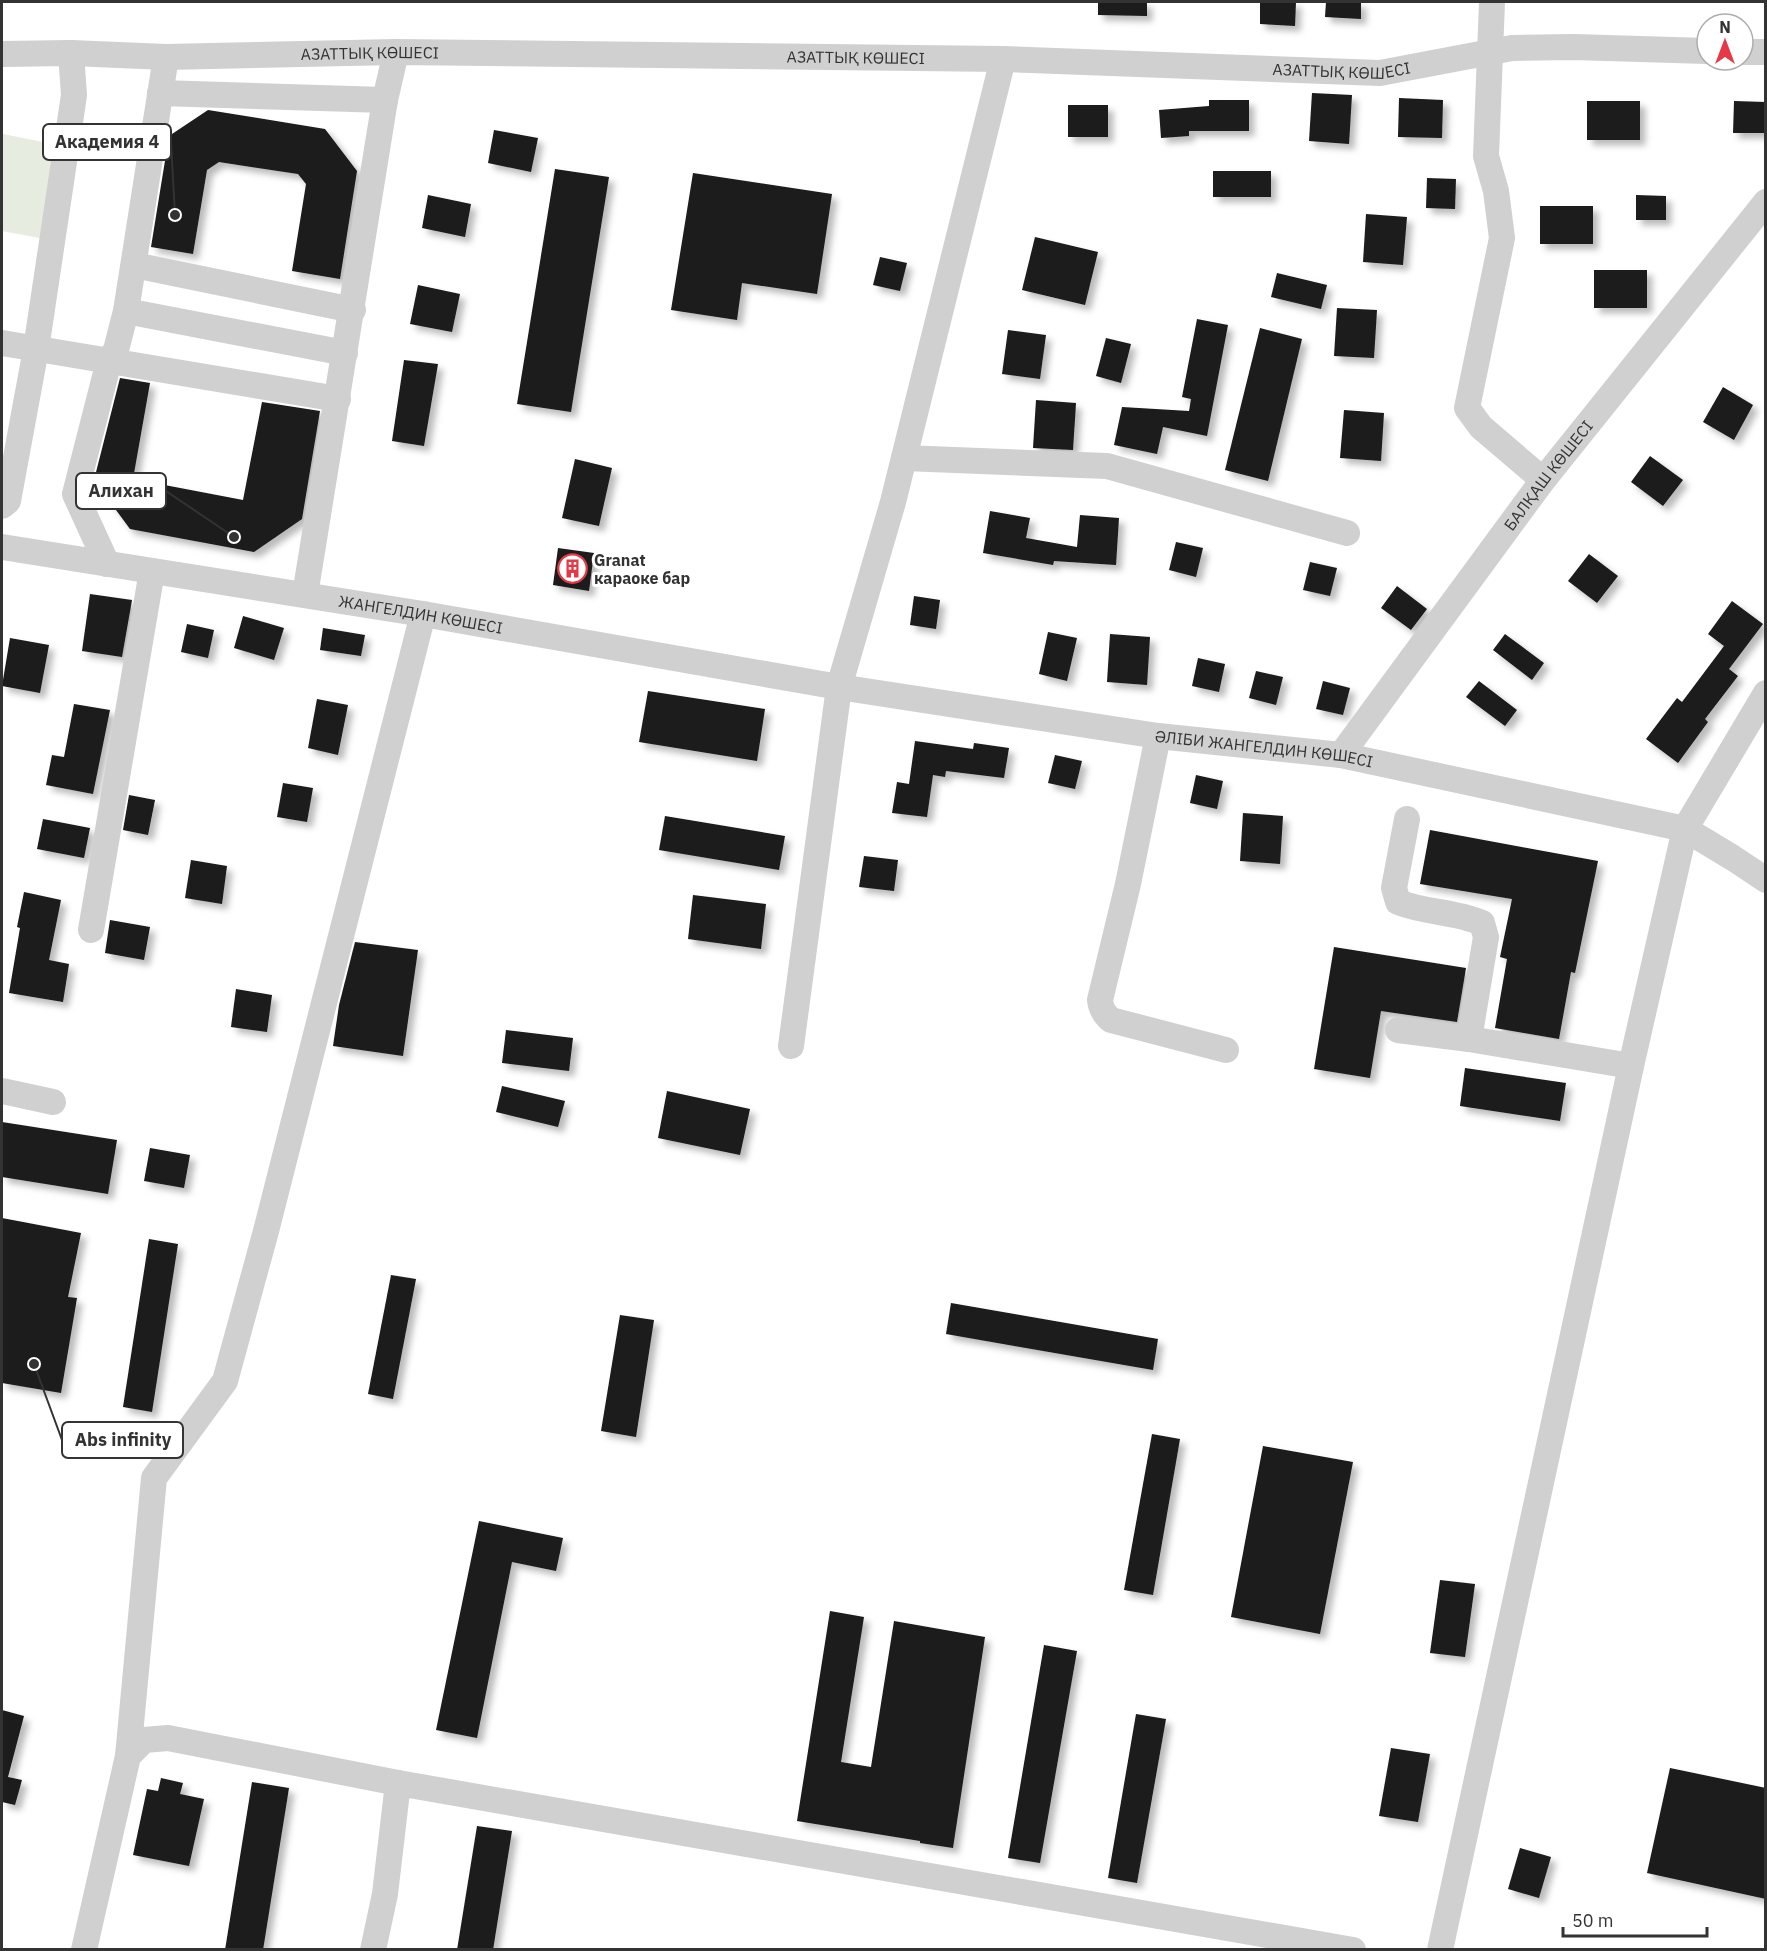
<svg xmlns="http://www.w3.org/2000/svg" width="1767" height="1951" viewBox="0 0 1767 1951" font-family="'IBM Plex Sans',sans-serif">
<defs>
<filter id="shadow"><feDropShadow dx="5.5" dy="5.5" stdDeviation="3" flood-color="#0004"/></filter>
</defs>
<rect width="100%" height="100%" fill="#fff"/>
<polygon fill="#e6ecdf" points="3,134 58,145 40,238 2,231"/>
<g fill="#1a1a1a" filter="url(#shadow)">
<polygon points="1098,2 1147,2 1147,16 1098,15"/>
<polygon points="1260,2 1296,2 1295,26 1260,24"/>
<polygon points="1326,2 1361,2 1361,19 1325,17"/>
<polygon points="1312,93 1352,95 1349,144 1309,141"/>
<polygon points="1399,98 1443,100 1442,138 1398,137"/>
<polygon points="1209,100 1249,100 1249,131 1189,131 1189,136 1161,138 1159,110 1209,106"/>
<rect x="1587" y="101" width="53" height="39"/>
<polygon points="1734,101 1766,102 1766,133 1733,133"/>
<rect x="1068" y="105" width="40" height="32"/>
<polygon points="208,110 325,129 357,171 340,279 292,271 306,184 298,174 219,162 207,170 193,254 151,247 169,136"/>
<polygon points="494,130 538,138 531,172 488,163"/>
<polygon points="555,169 609,177 571,412 517,404"/>
<rect x="1213" y="171" width="58" height="26"/>
<polygon points="693,173 832,194 817,294 742,283 737,320 671,310"/>
<polygon points="1427,178 1456,179 1455,209 1426,208"/>
<polygon points="428,195 471,204 465,237 422,228"/>
<polygon points="1636,195 1666,196 1666,220 1636,220"/>
<rect x="1540" y="206" width="53" height="38"/>
<polygon points="1366,214 1407,217 1403,265 1363,262"/>
<polygon points="1035,237 1098,252 1085,305 1022,290"/>
<polygon points="880,257 907,263 900,291 873,285"/>
<rect x="1594" y="270" width="53" height="38"/>
<polygon points="1277,273 1327,285 1321,309 1271,297"/>
<polygon points="418,285 460,294 452,332 410,324"/>
<polygon points="1337,308 1377,310 1374,358 1334,356"/>
<polygon points="1197,319 1228,325 1207,436 1163,427 1157,454 1114,445 1122,407 1189,411 1191,399 1182,397"/>
<polygon points="1260,328 1302,339 1268,481 1225,470"/>
<polygon points="1008,330 1046,335 1040,379 1002,374"/>
<polygon points="1106,338 1131,344 1121,383 1096,376"/>
<polygon points="404,360 438,364 424,446 392,441"/>
<polygon points="120,378 150,383 133,479 243,500 262,402 320,411 302,519 254,552 130,529 94,480"/>
<polygon points="1723,387 1753,405 1734,440 1703,422"/>
<polygon points="1036,400 1076,403 1073,450 1033,448"/>
<polygon points="1344,410 1384,413 1381,461 1340,458"/>
<polygon points="1650,456 1683,480 1663,506 1631,482"/>
<polygon points="575,459 612,468 599,526 562,518"/>
<polygon points="990,511 1030,518 1026,538 1077,547 1080,515 1119,518 1116,565 1054,561 1053,565 983,553"/>
<polygon points="1176,542 1203,548 1196,577 1169,570"/>
<polygon points="558,548 594,553 589,591 553,585"/>
<polygon points="1589,554 1618,576 1597,603 1568,581"/>
<polygon points="1310,562 1337,568 1330,596 1303,590"/>
<polygon points="1397,586 1427,609 1411,630 1381,608"/>
<polygon points="90,594 132,600 122,657 82,651"/>
<polygon points="914,596 940,600 936,629 910,625"/>
<polygon points="1732,601 1763,624 1729,669 1738,676 1705,719 1708,722 1678,763 1646,739 1677,698 1682,702 1724,646 1708,634"/>
<polygon points="243,616 284,628 274,660 234,648"/>
<polygon points="187,624 214,630 208,658 181,652"/>
<polygon points="323,628 365,635 361,656 320,650"/>
<polygon points="1048,632 1077,638 1067,681 1039,674"/>
<polygon points="1110,634 1150,637 1147,685 1107,682"/>
<polygon points="1505,634 1544,663 1532,680 1493,650"/>
<polygon points="10,638 49,645 40,693 2,686"/>
<polygon points="1198,658 1225,664 1219,692 1192,686"/>
<polygon points="1256,671 1283,677 1276,705 1249,698"/>
<polygon points="1323,681 1350,688 1343,715 1316,709"/>
<polygon points="1479,681 1517,710 1505,726 1466,697"/>
<polygon points="648,691 765,709 757,761 639,742"/>
<polygon points="317,699 348,705 338,755 308,748"/>
<polygon points="74,704 110,710 93,794 46,785 52,755 64,757"/>
<polygon points="915,741 973,749 974,743 1009,748 1004,778 946,771 945,777 933,775 927,817 892,813 897,782 909,784"/>
<polygon points="1055,755 1082,761 1075,789 1048,783"/>
<polygon points="1196,775 1223,781 1217,809 1190,803"/>
<polygon points="283,783 313,788 307,822 277,817"/>
<polygon points="129,795 155,800 148,835 123,830"/>
<polygon points="1243,813 1283,816 1280,864 1240,861"/>
<polygon points="665,816 785,836 779,870 659,850"/>
<polygon points="43,819 90,828 84,858 37,849"/>
<polygon points="1430,830 1598,861 1575,973 1571,972 1559,1039 1495,1028 1507,959 1500,957 1512,899 1420,884"/>
<polygon points="864,856 898,860 894,891 859,887"/>
<polygon points="191,860 227,866 222,904 185,898"/>
<polygon points="24,892 61,900 49,960 69,964 63,1002 9,993 20,928 17,927"/>
<polygon points="693,895 766,904 761,949 688,939"/>
<polygon points="110,920 150,927 144,960 105,953"/>
<polygon points="355,942 418,950 403,1056 333,1046 339,1005"/>
<polygon points="1334,947 1466,968 1457,1022 1381,1011 1370,1078 1314,1069"/>
<polygon points="236,989 272,995 267,1032 231,1027"/>
<polygon points="506,1030 573,1038 569,1071 502,1063"/>
<polygon points="1465,1068 1566,1083 1560,1121 1460,1106"/>
<polygon points="502,1086 565,1101 558,1127 496,1112"/>
<polygon points="667,1091 750,1109 740,1155 658,1138"/>
<polygon points="2,1122 117,1140 108,1194 2,1177"/>
<polygon points="150,1148 190,1155 184,1188 144,1181"/>
<polygon points="2,1218 81,1233 68,1297 77,1298 61,1393 2,1383"/>
<polygon points="149,1239 178,1244 152,1412 123,1407"/>
<polygon points="391,1275 416,1279 393,1399 368,1394"/>
<polygon points="951,1303 1158,1339 1153,1370 946,1334"/>
<polygon points="620,1315 654,1320 636,1437 601,1431"/>
<polygon points="1152,1434 1180,1439 1153,1595 1124,1590"/>
<polygon points="1263,1446 1353,1462 1320,1634 1231,1617"/>
<polygon points="479,1521 563,1538 556,1571 512,1562 477,1738 436,1730"/>
<polygon points="1440,1580 1475,1584 1465,1657 1430,1653"/>
<polygon points="830,1611 864,1617 841,1762 871,1767 894,1621 985,1637 953,1848 920,1843 920,1841 797,1821"/>
<polygon points="1044,1645 1077,1651 1040,1863 1008,1858"/>
<polygon points="2,1710 24,1716 8,1777 22,1780 15,1805 2,1802"/>
<polygon points="1136,1714 1166,1719 1137,1883 1108,1878"/>
<polygon points="1391,1748 1430,1754 1418,1822 1379,1816"/>
<polygon points="1670,1768 1766,1788 1766,1899 1647,1873"/>
<polygon points="161,1778 183,1783 180,1794 204,1799 189,1866 133,1855 147,1789 158,1791"/>
<polygon points="252,1782 289,1788 263,1950 225,1950"/>
<polygon points="477,1826 512,1831 493,1950 457,1950"/>
<polygon points="1520,1848 1551,1857 1539,1898 1508,1889"/>
</g>
<g fill="none" stroke-linecap="round" stroke-linejoin="round">
<g stroke="#d0d0d0" stroke-width="26">
<polyline points="1492,2 1486,156 1496,191 1502,238 1467,408 1481,427 1543,480"/>
<polyline points="1743,52 1766,52"/>
<path id="s1" d="M 2,54 L 71,53 L 166,57 L 396,52 L 1003,59 L 1380,73 L 1512,48 L 1573,47 L 1707,51"/>
<polyline points="160,93 385,100"/>
<polyline points="134,265 353,310"/>
<polyline points="126,311 345,353"/>
<polyline points="2,343 338,399"/>
<polyline points="904,458 1107,466 1347,533"/>
<polyline points="2,506 8,501 36,349 74,95 71,53"/>
<path id="s2" d="M 2,547 L 423,614 L 839,687 L 1158,736 L 1341,755 L 1685,829 L 1733,858 L 1766,880"/>
<polyline points="107,564 75,494 109,361 116,350 126,311 166,57"/>
<polyline points="305,595 385,100 396,52"/>
<path d="M 1158,736 L 1128,884 L 1100,1000 C 1101,1009 1104,1014 1111,1020 L 1226,1050"/>
<path id="s3" d="M 1341,755 L 1543,480 L 1766,202"/>
<path d="M 1407,819 L 1394,888 L 1398,902 C 1425,913 1455,911 1482,923 L 1486,937 L 1469,1039"/>
<polyline points="91,930 152,571"/>
<polyline points="1398,1030 1469,1039 1631,1066"/>
<polyline points="791,1046 839,687 893,502 1003,59"/>
<polyline points="2,1091 53,1102"/>
<polyline points="128,1756 154,1478 225,1381 266,1231 423,614"/>
<polyline points="398,1783 1353,1950"/>
<polyline points="84,1950 128,1756 144,1740 168,1738 398,1783 385,1894 373,1950"/>
<polyline points="1440,1950 1631,1066 1685,829 1766,693"/>
</g>
</g>
<defs>
<symbol id="building-ring" viewBox="-11 -11 22 22"><circle r="9.5" fill="#fff" stroke="#e63946" stroke-width="1.5"/><path d="M-4-6H4V6H1V3H-1V6H-4ZM-2.5-4.3h1.7v1.8h-1.7ZM.8-4.3h1.7v1.8H.8ZM-2.5-1h1.7V.8h-1.7ZM.8-1h1.7V.8H.8Z" fill="#e63946"/></symbol>
</defs>
<g fill-rule="evenodd">
<use href="#building-ring" x="556" y="552" width="33" height="33"/>
</g>
<g text-anchor="middle" stroke-width="6" stroke-linejoin="round" paint-order="stroke">
<g font-size="16" fill="#333" stroke="#fff">
<text dy="6" stroke="none"><textPath href="#s1" startOffset="368">АЗАТТЫҚ КӨШЕСІ</textPath></text>
<text dy="6" stroke="none"><textPath href="#s1" startOffset="854">АЗАТТЫҚ КӨШЕСІ</textPath></text>
<text dy="6" stroke="none"><textPath href="#s1" startOffset="1340">АЗАТТЫҚ КӨШЕСІ</textPath></text>
<text dy="6" stroke="none"><textPath href="#s3" startOffset="348">БАЛҚАШ КӨШЕСІ</textPath></text>
<text dy="6" stroke="none"><textPath href="#s2" startOffset="424">ЖАНГЕЛДИН КӨШЕСІ</textPath></text>
<text dy="6" stroke="none"><textPath href="#s2" startOffset="1278">ӘЛІБИ ЖАНГЕЛДИН КӨШЕСІ</textPath></text>
</g>
<g font-size="16" font-weight="bold" fill="#333" stroke="#fff" text-anchor="start">
<text x="594" y="566">Granat<tspan x="594" dy="18">караоке бар</tspan></text>
</g>
</g>
<path fill="none" stroke="#333" stroke-width="2" d="M175 215L171 142M234 537L166 491M34 1364L62 1440"/>
<g fill="#333" stroke="#fff" stroke-width="2">
<circle cx="175" cy="215" r="6"/>
<circle cx="234" cy="537" r="6"/>
<circle cx="34" cy="1364" r="6"/>
</g>
<g fill="#fff" stroke="#333" stroke-width="2">
<rect x="43" y="124" width="128" height="36" rx="6"/>
<rect x="76" y="473" width="90" height="36" rx="6"/>
<rect x="62" y="1422" width="121" height="36" rx="6"/>
</g>
<g font-size="18" text-anchor="middle" font-weight="bold" fill="#333">
<text x="107" y="148">Академия 4</text>
<text x="121" y="497">Алихан</text>
<text x="123" y="1446">Abs infinity</text>
</g>
<rect width="1767" height="1951" fill="none" stroke="#333333" stroke-width="6"/>
<g transform="translate(1725 42)"><circle r="28" fill="#ffffff" stroke="#adadad" stroke-width="1.5"/>
<path d="M0-4.5L10 22L0 15L-10 22Z" fill="#e63946"/>
<text y="-9" font-size="16" font-weight="bold" text-anchor="middle" fill="#333333">N</text>
</g>
<path d="M1563 1927v9h144v-9" fill="none" stroke="#333333" stroke-width="3"/>
<text x="1572" y="1927" font-size="18" fill="#333333" stroke="#ffffff" stroke-width="4.5" paint-order="stroke">50 m</text>
</svg>
